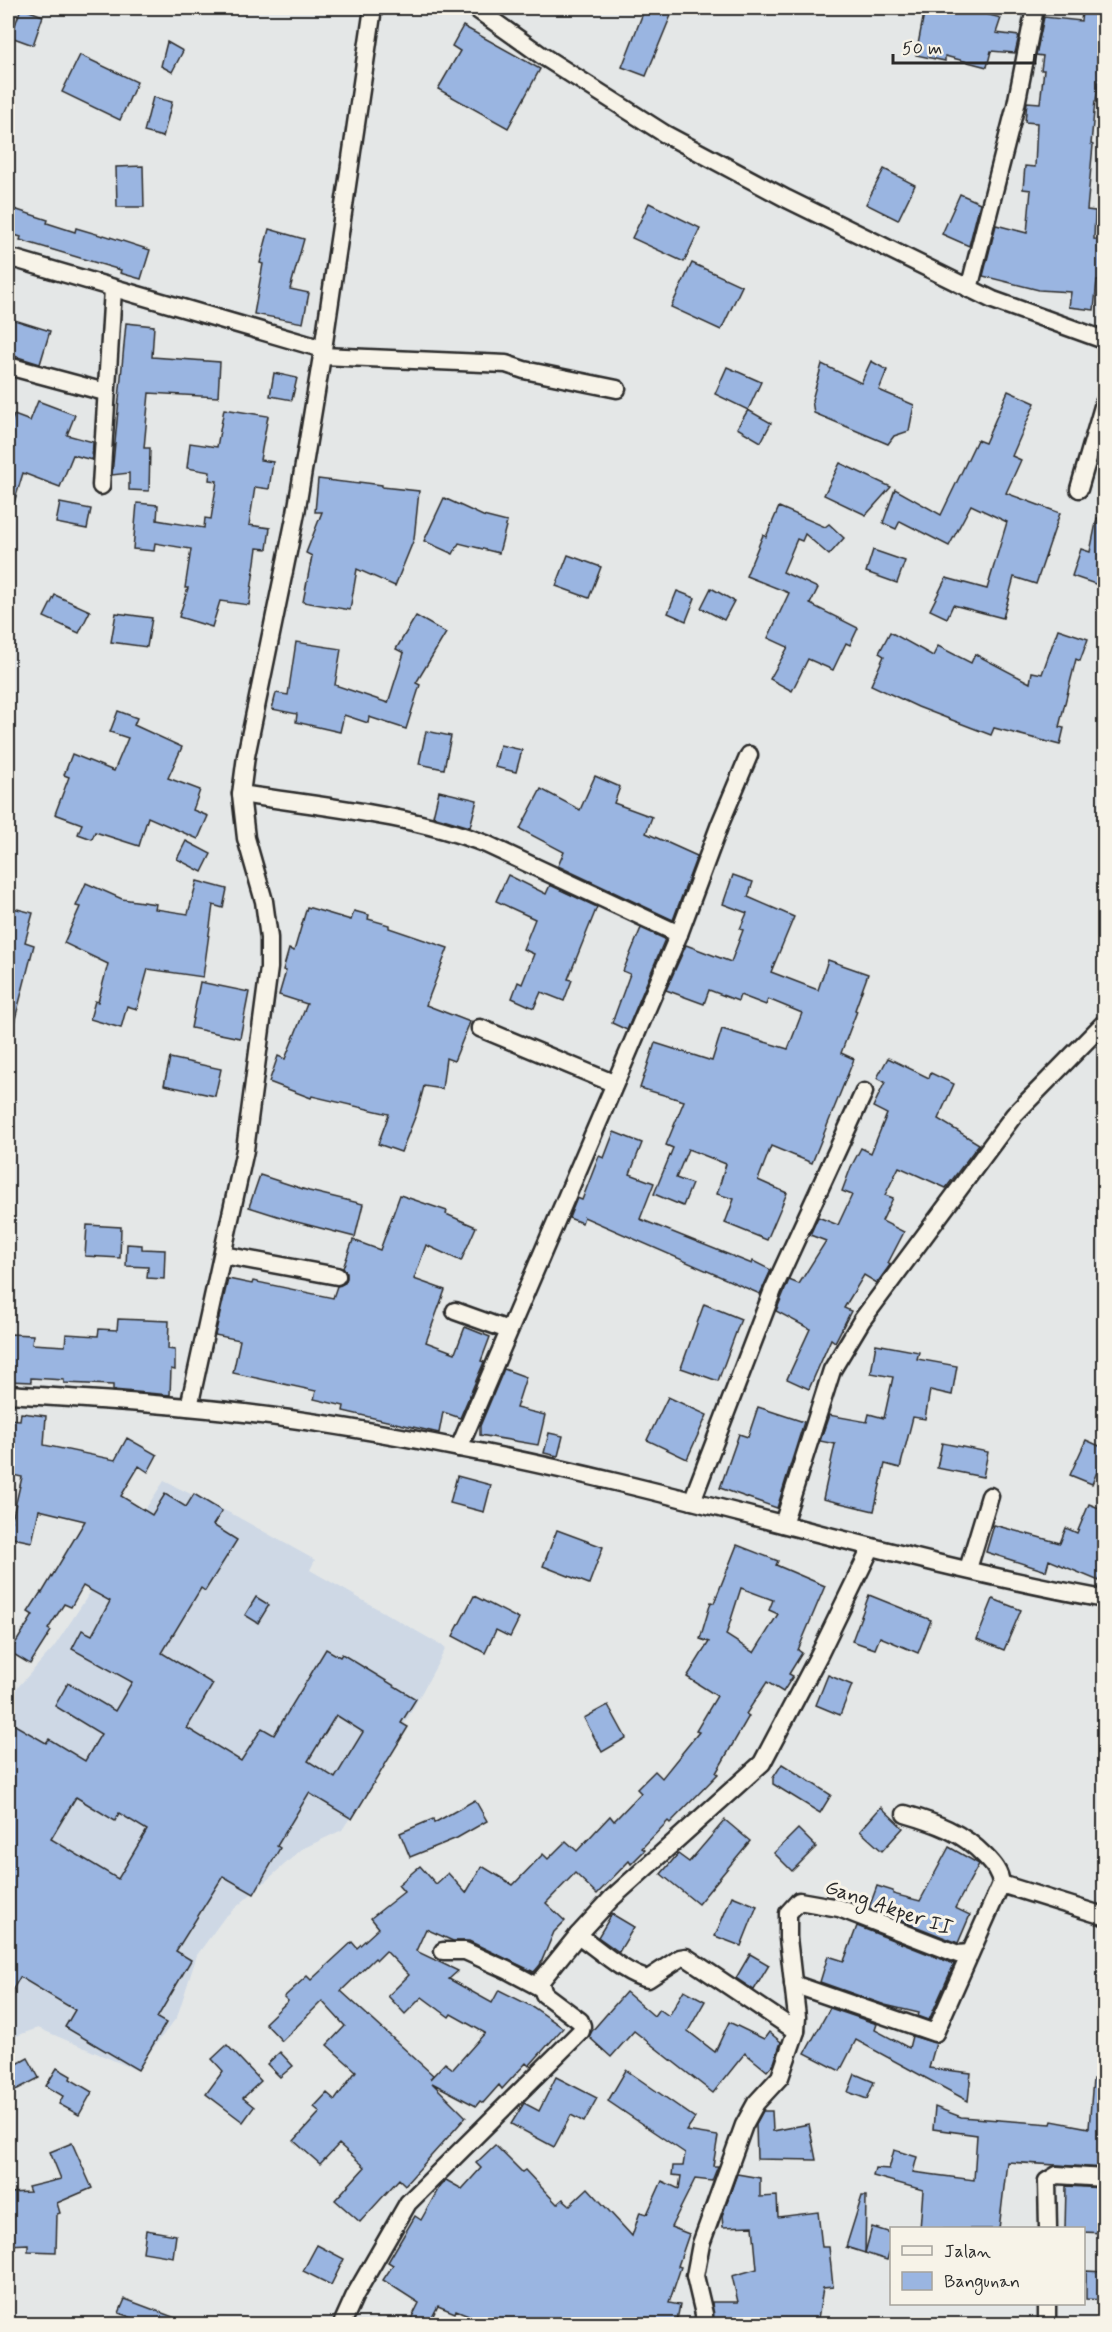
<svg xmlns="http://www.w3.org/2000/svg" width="1112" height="2332" viewBox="0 0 1112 2332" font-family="Mynerve,sans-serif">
<rect width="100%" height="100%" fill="#e4e7e7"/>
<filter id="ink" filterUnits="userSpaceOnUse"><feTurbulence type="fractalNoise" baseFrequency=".0167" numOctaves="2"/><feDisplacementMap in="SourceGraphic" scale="12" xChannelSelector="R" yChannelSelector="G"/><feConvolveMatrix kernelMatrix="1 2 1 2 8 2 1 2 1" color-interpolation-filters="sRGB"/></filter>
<g filter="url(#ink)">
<polygon fill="#ced8e5" points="164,1481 234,1515 315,1560 310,1570 446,1648 369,1789 342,1830 302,1849 224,1918 197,1955 177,2017 136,2070 38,2028 8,2039 8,1698 54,1647"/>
<g fill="#9ab5e1" stroke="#2b2b2b" stroke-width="1.5" fill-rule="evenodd">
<polygon points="21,8 43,16 33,45 11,37"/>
<polygon points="645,8 674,8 646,76 622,67"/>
<polygon points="925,8 963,8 1001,18 996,33 1019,36 1015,53 991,51 987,67 945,56 945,61 916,55"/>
<polygon points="1092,8 1104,8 1104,55 1102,78 1099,78 1096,101 1095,101 1091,144 1093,145 1087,210 1095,211 1094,239 1104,240 1104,280 1097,280 1094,310 1069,307 1071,292 1039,290 983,276 996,225 1027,233 1031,190 1023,189 1025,166 1035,167 1037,123 1025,122 1027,102 1040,103 1044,70 1041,70 1043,56 1036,55 1044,17 1081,21 1082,12 1091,13"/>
<polygon points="463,26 540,69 508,128 438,89 460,51 452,46"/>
<polygon points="167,42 183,51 172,72 161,66"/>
<polygon points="80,55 137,82 120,120 62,92"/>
<polygon points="153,97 172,102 163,137 144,132"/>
<polygon points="143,166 144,207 117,207 116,167"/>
<polygon points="884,169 915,185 898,220 866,204"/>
<polygon points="960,194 980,203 969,246 942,234"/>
<polygon points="649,203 700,228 684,262 632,238"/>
<polygon points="8,207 48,220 47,223 75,232 76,228 103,236 104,235 150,250 141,279 120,273 121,270 117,269 20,240 21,237 8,233"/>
<polygon points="269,229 304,239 290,289 309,293 303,323 254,314 263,264 260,263"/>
<polygon points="692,263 742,286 721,330 671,307"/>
<polygon points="8,318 50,331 40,364 8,354"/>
<polygon points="126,323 154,326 152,357 220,362 218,397 149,393 144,448 150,448 149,491 129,490 129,473 112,475"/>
<polygon points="871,361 887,370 879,390 914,405 909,431 894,436 888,444 814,413 812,400 822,364 861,383"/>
<polygon points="727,367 761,382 748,410 715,394"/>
<polygon points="274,373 297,378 292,400 270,396"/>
<polygon points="1008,391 1035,403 1012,456 1021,460 1006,493 1060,513 1036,584 1014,577 1003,618 953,605 947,618 930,610 946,578 987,589 1007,522 971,505 949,546 900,521 896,529 883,523 895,489 941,515 977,440 985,443"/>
<polygon points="38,401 75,415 67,435 93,442 92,460 73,455 60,487 23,473 11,513 8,512 8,432 14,415 30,421"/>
<polygon points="224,409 268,416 260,460 273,462 269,489 255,487 249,525 270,528 267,549 257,548 249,605 220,601 212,627 179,617 188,588 185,588 191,549 155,543 154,551 133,549 137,503 158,505 157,520 204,528 205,518 211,519 217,481 209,480 210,472 187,468 190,443 217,447"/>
<polygon points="748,410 771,423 761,442 737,428"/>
<polygon points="840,463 891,487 866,515 824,495"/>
<polygon points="318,479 359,484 359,482 382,485 382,487 419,491 414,539 395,586 357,569 350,610 303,602 312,556 306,553 322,512 315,512"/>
<polygon points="444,498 483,516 507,522 499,553 459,543 453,554 424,541"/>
<polygon points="60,503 91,509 87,529 56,523"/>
<polygon points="779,507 825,527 829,524 844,538 829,555 805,534 802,541 797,539 783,572 818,588 810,604 858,628 850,645 846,643 833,670 808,659 792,691 770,679 788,647 768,638 789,593 746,576 763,535 766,537"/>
<polygon points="1097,518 1104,519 1104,587 1072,576 1081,549 1090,552"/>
<polygon points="873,550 905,561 897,583 866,572"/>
<polygon points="568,555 601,567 589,598 556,586"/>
<polygon points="711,588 734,601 724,620 701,608"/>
<polygon points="677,591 695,598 686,621 668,613"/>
<polygon points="55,595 90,611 79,633 44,617"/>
<polygon points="116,613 152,618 147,647 111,642"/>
<polygon points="416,616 446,633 416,683 420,685 406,729 369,717 368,723 344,715 340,732 296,722 297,714 272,709 276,693 288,695 296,642 341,649 335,685 388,703 404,653 396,649"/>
<polygon points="1058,629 1088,639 1080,661 1076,659 1059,727 1064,728 1060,745 994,728 991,735 918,707 871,685 884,656 879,653 890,632 933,656 938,646 971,663 975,654 1030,683 1032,672 1042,674"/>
<polygon points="118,711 137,718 134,725 182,747 168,778 200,790 193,810 208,816 198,839 148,817 139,846 95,832 92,839 78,834 82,824 55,814 69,777 64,775 72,754 114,771 128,738 110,732"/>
<polygon points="426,731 451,736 444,769 419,764"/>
<polygon points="500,745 522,750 516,772 495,767"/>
<polygon points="595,776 620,787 614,803 652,817 646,833 697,856 673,920 558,866 564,852 520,829 541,789 580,810"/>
<polygon points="439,791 477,800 470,827 433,816"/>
<polygon points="186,841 211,854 202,872 177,859"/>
<polygon points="508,875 546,894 550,885 597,907 568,979 572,980 564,1001 541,992 534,1008 512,998 518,982 522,984 534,954 523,949 535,919 496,901"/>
<polygon points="733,875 753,882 748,897 794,917 771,972 818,990 828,960 868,974 855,1010 857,1011 841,1053 854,1059 812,1163 771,1146 758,1180 787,1193 767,1240 725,1223 734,1199 717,1194 726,1164 688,1149 676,1178 692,1184 683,1206 654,1194 673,1148 666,1145 684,1101 640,1088 655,1043 712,1061 722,1029 788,1049 802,1013 768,999 766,1005 740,995 738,1001 709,990 704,1004 666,990 686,945 731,962 743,930 740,929 747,913 723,904"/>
<polygon points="197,881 227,889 223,908 213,905 203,977 148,969 137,1009 127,1006 121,1028 90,1019 95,1001 98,1002 108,964 64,943 80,907 76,906 86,883 122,899 156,904 155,909 188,914"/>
<polygon points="307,907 351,920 354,911 369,915 368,919 389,925 389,928 448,948 426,1005 470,1022 454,1061 446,1058 442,1089 424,1086 417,1112 401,1152 378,1144 389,1114 312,1096 311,1098 269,1082 278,1056 285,1059 307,1004 279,995 286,971 283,970 289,949 294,951"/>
<polygon points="13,908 33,913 25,942 34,945 13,1027 8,1026 8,929"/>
<polygon points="641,928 665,939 627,1030 612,1023 630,974 623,971"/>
<polygon points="200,982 249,992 240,1038 191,1028"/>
<polygon points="170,1058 221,1069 215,1096 164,1085"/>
<polygon points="888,1058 929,1078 931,1073 954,1084 938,1119 979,1144 946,1188 899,1167 885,1195 893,1198 882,1221 904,1232 888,1263 890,1265 877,1283 864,1275 844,1308 851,1311 835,1342 831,1339 809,1389 787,1379 810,1329 776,1311 789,1280 799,1284 826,1241 810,1235 818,1217 838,1225 852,1195 842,1191 851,1167 861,1148 871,1153 887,1114 873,1107 885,1082 877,1078"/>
<polygon points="614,1132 642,1143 630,1174 654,1183 640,1219 752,1264 753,1261 771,1270 760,1294 584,1217 582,1223 569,1218 577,1198 582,1200 599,1156 604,1158"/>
<polygon points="260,1175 309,1191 363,1204 355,1237 293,1221 249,1207"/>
<polygon points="400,1195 447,1211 446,1214 476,1227 461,1261 426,1245 414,1279 445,1290 426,1342 455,1353 465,1327 490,1337 481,1361 484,1362 460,1418 443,1412 439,1433 343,1411 344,1406 314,1399 316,1391 233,1373 240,1340 215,1335 228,1279 252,1284 253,1281 333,1298 337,1286 345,1283 347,1278 347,1273 343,1268 353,1240 380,1250"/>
<polygon points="87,1225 121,1227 120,1258 85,1256"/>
<polygon points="127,1244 142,1245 142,1249 165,1250 164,1279 147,1278 148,1267 126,1266"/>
<polygon points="704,1304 741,1319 718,1381 681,1368"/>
<polygon points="118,1319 169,1321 168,1349 175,1350 175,1370 171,1369 170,1395 113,1390 113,1385 64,1383 64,1380 31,1378 31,1382 8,1381 9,1334 33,1335 32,1344 65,1346 66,1334 98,1336 99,1329 117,1330"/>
<polygon points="876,1344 919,1352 917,1359 957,1366 952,1395 930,1390 925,1419 913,1417 900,1468 885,1464 874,1511 823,1499 835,1444 820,1441 829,1415 867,1422 869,1414 884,1418 893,1377 871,1373"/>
<polygon points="504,1369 526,1377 516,1408 545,1415 538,1445 480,1435 480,1426"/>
<polygon points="668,1397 707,1415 687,1459 647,1440"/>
<polygon points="758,1407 804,1422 777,1508 720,1488 739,1434 748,1437"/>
<path d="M 21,1413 L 46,1416 L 44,1445 L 115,1460 L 127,1438 L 157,1455 L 148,1472 L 139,1466 L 121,1496 L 152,1515 L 165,1494 L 186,1507 L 194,1494 L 222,1511 L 213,1525 L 237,1540 L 205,1591 L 201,1588 L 162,1653 L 213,1684 L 187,1728 L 241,1761 L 262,1728 L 274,1735 L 326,1649 L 340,1657 L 342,1654 L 416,1699 L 401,1723 L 408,1727 L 352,1819 L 309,1793 L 277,1846 L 280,1848 L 254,1894 L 223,1876 L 176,1951 L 191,1960 L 157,2018 L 166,2023 L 138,2070 L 65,2027 L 75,2010 L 20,1977 L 8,1998 L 8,1721 L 46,1743 L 49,1739 L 85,1761 L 101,1734 L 55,1706 L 68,1683 L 115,1711 L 132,1682 L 72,1649 L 82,1630 L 92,1635 L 110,1601 L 83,1586 L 71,1607 L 64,1604 L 48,1629 L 51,1631 L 30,1664 L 10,1652 L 33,1615 L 28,1612 L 41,1592 L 42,1593 L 85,1521 L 39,1510 L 32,1542 L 8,1537 L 22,1477 L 8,1474 L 8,1419 L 20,1420 ZM 336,1715 L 363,1732 L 335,1778 L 308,1761 ZM 76,1797 L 115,1821 L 119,1813 L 147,1830 L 118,1879 L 51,1839 Z"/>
<polygon points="549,1433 563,1436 558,1456 544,1453"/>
<polygon points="1086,1440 1104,1448 1104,1455 1092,1484 1070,1475"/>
<polygon points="942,1443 988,1452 983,1477 937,1468"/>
<polygon points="457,1476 491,1485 484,1512 450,1503"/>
<polygon points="1089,1504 1104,1510 1104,1567 1099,1581 1049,1560 1046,1571 986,1552 994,1525 1060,1543 1066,1528 1077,1533"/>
<polygon points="557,1530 603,1547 589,1584 543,1566"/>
<path d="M 737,1545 L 778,1561 L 776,1565 L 825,1586 L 798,1650 L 802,1653 L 789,1674 L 793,1676 L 783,1692 L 767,1682 L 746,1714 L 749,1716 L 716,1773 L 718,1774 L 670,1823 L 668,1821 L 642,1848 L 645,1850 L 631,1864 L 629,1861 L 597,1894 L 575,1873 L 546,1903 L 565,1921 L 554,1932 L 540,1965 L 534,1972 L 469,1941 L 453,1941 L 426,1929 L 416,1951 L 458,1971 L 449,1979 L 492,2003 L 499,1990 L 533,2007 L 563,2028 L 529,2066 L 526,2063 L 502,2089 L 499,2085 L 483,2103 L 480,2101 L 476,2106 L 432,2083 L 466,2117 L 405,2185 L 399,2179 L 360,2222 L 335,2200 L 365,2167 L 339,2144 L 320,2164 L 294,2141 L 320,2112 L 314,2107 L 327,2093 L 335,2100 L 356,2071 L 327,2045 L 345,2026 L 322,2001 L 282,2041 L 265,2023 L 288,2001 L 284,1997 L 307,1976 L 311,1980 L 352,1942 L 357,1948 L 379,1928 L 371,1918 L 404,1892 L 398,1885 L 420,1866 L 436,1884 L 448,1873 L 466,1893 L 482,1866 L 513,1885 L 543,1854 L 548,1859 L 566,1841 L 577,1851 L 610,1816 L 614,1821 L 641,1793 L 637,1789 L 655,1771 L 662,1778 L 699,1732 L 696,1731 L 717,1696 L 687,1677 L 709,1642 L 700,1639 L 711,1602 L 714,1603 ZM 741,1588 L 773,1600 L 769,1610 L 778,1614 L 754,1653 L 726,1635 ZM 386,1951 L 409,1975 L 388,1996 L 405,2014 L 422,1997 L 449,2017 L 451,2014 L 485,2033 L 453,2069 L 445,2063 L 430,2079 L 433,2075 L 341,1991 L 375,1958 L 377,1960 Z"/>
<polygon points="869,1595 931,1620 918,1653 880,1637 875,1649 852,1641"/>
<polygon points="474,1596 519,1619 510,1637 496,1630 485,1653 453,1636"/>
<polygon points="256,1597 269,1605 258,1623 245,1615"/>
<polygon points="993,1599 1021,1610 1004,1650 977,1639"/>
<polygon points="828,1675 852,1685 840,1715 816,1705"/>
<polygon points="608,1705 626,1738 602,1752 584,1718"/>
<polygon points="782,1764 831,1795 820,1813 773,1784 773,1778"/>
<polygon points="475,1800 487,1821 457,1838 410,1857 400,1833 433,1819 434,1823"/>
<polygon points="881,1807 903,1828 882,1851 860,1831"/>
<polygon points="725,1820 750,1841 698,1904 661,1874 678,1854 689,1862"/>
<polygon points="798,1829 816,1847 792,1871 774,1853"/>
<polygon points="949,1847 979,1864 955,1908 970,1915 958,1943 869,1908 877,1886 893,1891 893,1894 920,1901"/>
<polygon points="732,1896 757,1906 741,1946 715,1936"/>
<polygon points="612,1914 634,1927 619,1952 598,1937"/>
<polygon points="857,1926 954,1964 929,2020 918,2016 919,2013 885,2005 820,1982 828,1956 844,1961"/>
<polygon points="750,1954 769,1965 754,1990 736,1978"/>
<polygon points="684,1990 705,2001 688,2031 715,2052 729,2022 764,2039 769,2032 781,2042 774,2063 767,2071 745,2053 713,2093 634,2031 611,2057 589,2037 592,2031 626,1992 654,2016 659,2009 669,2016"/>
<polygon points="830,2008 877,2024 875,2030 909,2048 912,2036 936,2043 929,2068 971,2073 968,2101 856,2040 840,2071 805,2053"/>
<polygon points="227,2045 261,2081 243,2098 254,2107 243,2122 206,2094 223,2071 212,2059"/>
<polygon points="280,2052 293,2066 280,2077 267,2064"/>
<polygon points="28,2058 39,2078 8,2094 8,2069"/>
<polygon points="57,2068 71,2076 70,2079 92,2092 79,2115 59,2104 63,2096 46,2086"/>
<polygon points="626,2070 695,2118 686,2131 718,2136 713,2166 718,2166 712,2181 695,2179 671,2227 689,2234 678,2266 681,2267 669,2303 680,2305 676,2325 643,2320 643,2325 479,2325 481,2320 456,2310 455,2313 438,2306 428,2325 408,2325 419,2303 383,2280 393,2265 388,2262 415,2216 421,2220 440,2186 446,2180 462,2189 481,2168 476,2163 495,2145 522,2172 525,2170 557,2204 563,2199 570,2205 588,2188 632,2236 640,2212 647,2214 662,2181 679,2189 681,2176 672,2175 673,2166 683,2166 685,2153 608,2101"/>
<polygon points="855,2074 874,2082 867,2099 848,2092"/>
<polygon points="556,2077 597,2098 584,2122 571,2115 554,2147 511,2124 524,2103 539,2111"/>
<polygon points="1093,2079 1104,2079 1104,2168 1007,2162 999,2229 920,2229 923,2190 873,2176 875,2168 889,2169 894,2150 917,2157 913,2172 974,2180 977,2135 933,2129 935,2107 961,2117 1051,2124 1052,2121 1089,2128"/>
<polygon points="763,2111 772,2111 773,2131 809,2124 816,2160 757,2159 756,2124"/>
<polygon points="72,2143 92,2188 57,2203 60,2213 57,2214 56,2252 28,2251 28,2244 8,2245 8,2193 30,2192 28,2187 61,2179 50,2152"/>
<polygon points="737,2174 760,2178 760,2197 777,2196 778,2217 818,2212 822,2247 829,2247 833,2287 823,2288 817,2325 714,2325 712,2302 738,2302 732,2276 757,2269 753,2226 723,2227 722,2216"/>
<polygon points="1066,2186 1104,2188 1104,2233 1083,2232 1083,2229 1065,2229"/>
<polygon points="862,2196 866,2196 865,2253 846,2247"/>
<polygon points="872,2227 891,2233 891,2246 887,2260 865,2253"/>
<polygon points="146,2230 176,2235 173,2257 143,2252"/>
<polygon points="317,2245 344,2259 331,2285 303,2271"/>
<polygon points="1086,2271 1104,2272 1104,2300 1086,2299"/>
<polygon points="125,2299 189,2323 189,2325 151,2325 119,2313"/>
</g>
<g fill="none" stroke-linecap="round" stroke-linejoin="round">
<defs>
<g id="street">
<polyline points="475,8 541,55 665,134 787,199 993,300 1104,340"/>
<polyline points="8,257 323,349"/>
<polyline points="969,289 1016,105 1035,8"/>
<polyline points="322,356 506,364 524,370 617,389"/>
<polyline points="8,366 105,392"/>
<polyline points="101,486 113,289"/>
<polyline points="1079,489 1104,403"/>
<path d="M 241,794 C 323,807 409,814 486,844 L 679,934"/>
<polyline points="480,1028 613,1083"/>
<polyline points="223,1255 337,1276"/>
<polyline points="455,1311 508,1330"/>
<path d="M 8,1394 C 67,1398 127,1401 187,1407 C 278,1415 369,1430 459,1448 C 676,1489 887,1559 1104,1599"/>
<polyline points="189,1407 245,1150 269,968 269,938 264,901 246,838 241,794 246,756 296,513 322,356 373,8"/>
<polyline points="459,1448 679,934 720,824 749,755"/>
<polyline points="692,1501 773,1290 864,1092"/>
<polyline points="783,1524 832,1370 862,1320 1014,1115 1104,1023"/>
<polyline points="968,1569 990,1496"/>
<path d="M 905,1814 C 936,1823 962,1832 985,1856 C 993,1864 1000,1872 1001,1884"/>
<path d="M 578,1935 C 597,1948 626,1975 648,1979 L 680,1958 L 686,1957 L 796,2031"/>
<polyline points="443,1951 465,1951 507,1970 541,1988"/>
<polyline points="793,1984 935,2033 1001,1884 1104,1916"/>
<polyline points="1048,2228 1047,2181 1057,2175 1104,2178"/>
<polyline points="342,2324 355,2295 408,2203 581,2031 582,2026 580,2021 544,1994 540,1982 578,1935 612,1898 762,1763 819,1655 871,1548"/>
<polyline points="704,2324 704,2314 695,2276 701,2244 744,2125 756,2103 780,2077 796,2031 797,2017 788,1938 788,1913 799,1901 839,1908 958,1954 970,1953"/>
<polyline points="1047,2324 1047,2304"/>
</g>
</defs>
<use href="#street" stroke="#2b2b2b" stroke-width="21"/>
<use href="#street" stroke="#f7f3e8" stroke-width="16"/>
</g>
</g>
<g text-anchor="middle" stroke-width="6" stroke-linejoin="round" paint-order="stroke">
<g font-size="21" fill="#2b2b2b" stroke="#f7f3e8">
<text transform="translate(889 1907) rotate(19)" y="7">Gang Akper II</text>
</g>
</g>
<rect width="1112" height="2332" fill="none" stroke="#f7f3e8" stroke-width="30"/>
<rect x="15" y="15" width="1082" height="2302" fill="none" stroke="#2b2b2b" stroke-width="2" filter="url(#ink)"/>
<rect x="890" y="2227" width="195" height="78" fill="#f7f3e8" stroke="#a5a39c" stroke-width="1.5"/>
<rect x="902" y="2246" width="30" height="9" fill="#f7f3e8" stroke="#a5a39c" stroke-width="1.5"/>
<text x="944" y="2257" font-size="18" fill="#2b2b2b">Jalan</text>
<rect x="902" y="2272" width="30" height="18" fill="#9ab5e1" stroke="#a5a39c" stroke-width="1.5"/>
<text x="944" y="2287" font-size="18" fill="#2b2b2b">Bangunan</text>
<path d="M893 54v9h142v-9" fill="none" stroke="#2b2b2b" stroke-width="3"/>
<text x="902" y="54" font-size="18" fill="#2b2b2b" stroke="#f7f3e8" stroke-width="4.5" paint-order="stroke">50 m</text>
</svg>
